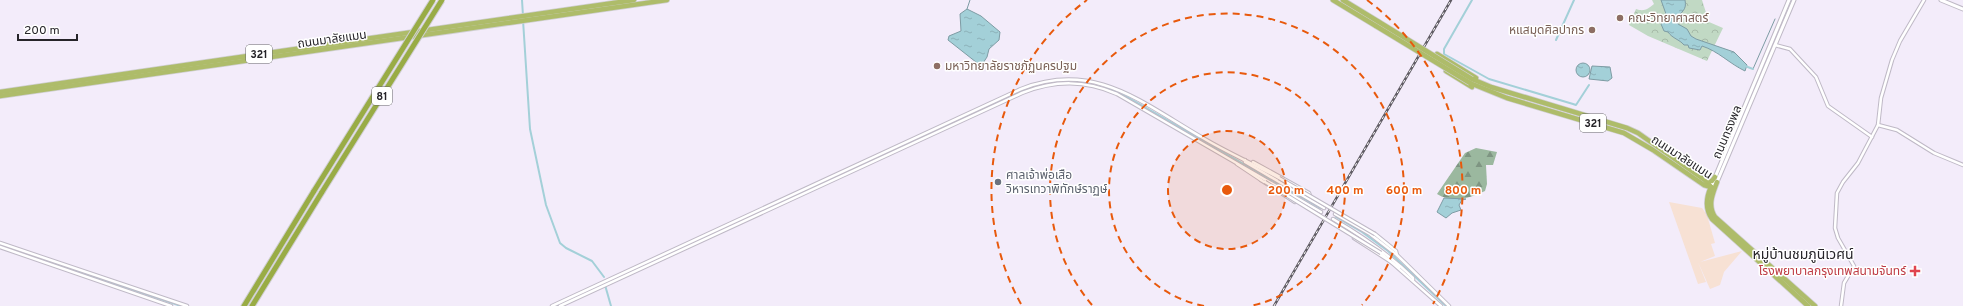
<svg xmlns="http://www.w3.org/2000/svg" width="1963" height="306" viewBox="0 0 1963 306" font-family="Overpass,'Noto Sans Thai',sans-serif">
<defs>
<pattern id="forest-firs" width="22" height="20" patternUnits="userSpaceOnUse"><rect width="22" height="20" fill="#9bb89f"/><path d="M5 1l3.5 6h-7zM16 11l3.5 6h-7z" fill="#7e9582"/></pattern>
<pattern id="park-crowns" width="20" height="18" patternUnits="userSpaceOnUse"><rect width="20" height="18" fill="#c1d9c4"/><path d="M2 6a3 3 0 1 1 6 0M12 15a3 3 0 1 1 6 0" fill="none" stroke="#a6baa8"/></pattern>
<pattern id="water-ripples" width="26" height="14" patternUnits="userSpaceOnUse"><rect width="26" height="14" fill="#a3d0d8"/><path d="M2 4q2-2 4 0t4 0M15 11q2-2 4 0t4 0" fill="none" stroke="#8cb2b9"/></pattern>
</defs>
<rect width="100%" height="100%" fill="#f3ecfa"/>
<polygon fill="#f7e1d4" points="1669,202 1702,208 1707,215 1715,243 1711,244 1715,256 1700,262 1742,251 1724,272 1720,285 1710,289 1698,262 1706,282 1698,284"/>
<path fill="url(#forest-firs)" d="M 1476,148 L 1497,152 L 1493,165 L 1486,165 L 1487,184 L 1485,191 C 1470,198 1453,204 1437,194 L 1465,153 Z"/>
<path fill="url(#park-crowns)" d="M 1652,0 L 1702,0 L 1709,22 L 1723,28 L 1707,61 L 1648,36 L 1629,25 L 1636,9 C 1644,12 1648,9 1654,4 Z"/>
<g fill="url(#water-ripples)" stroke="#7e9ca4">
<path d="M 1661,0 L 1685,0 C 1687,10 1682,11 1676,19 L 1678,24 L 1687,29 L 1691,36 L 1696,39 L 1734,52 L 1747,65 L 1745,71 C 1730,64 1718,51 1702,46 L 1700,50 L 1689,48 L 1688,45 L 1684,45 C 1679,39 1673,39 1668,32 L 1664,31 L 1661,24 L 1663,22 L 1662,18 L 1666,14 Z"/>
<polygon points="967,9 981,16 1000,32 999,40 989,49 987,57 981,66 948,40 949,36 961,31 960,14"/>
<circle cx="1583" cy="70" r="7"/>
<polygon points="1592,66 1610,67 1612,78 1608,81 1589,79"/>
<polygon points="1444,198 1466,199 1462,200 1459,205 1461,210 1452,213 1446,218 1437,212"/>
</g>
<g fill="none" stroke-linecap="round" stroke-linejoin="round">
<g stroke="#7e9ca4" stroke-width="1">
<polyline points="967,9 970,0"/>
<polyline points="1753,69 1775,19"/>
</g>
<g stroke="#a3d0d8" stroke-width="2">
<polyline points="522,0 523,16"/>
<polyline points="1472,0 1444,49 1444,54 1489,79 1573,104 1576,105 1589,85"/>
<polyline points="523,20 530,129 546,205 560,243 566,248 592,261 604,277"/>
<polyline points="1556,40 1574,0"/>
<polyline points="1745,66 1753,69"/>
<polyline points="1105,87 1129,98 1320,208"/>
<polyline points="1336,217 1362,232 1388,251 1446,306"/>
<polyline points="0,245 181,306"/>
<polyline points="605,285 611,306"/>
<polyline points="556,306 1029,88"/>
</g>
<defs>
<g id="tertiary">
<polyline points="1775,45 1790,49 1816,77 1828,106 1872,137"/>
<polyline points="1878,125 1897,130 1934,153 1963,165"/>
<polyline points="1245,160 1245,162 1324,208"/>
<polyline points="1253,162 1309,193 1311,198"/>
<polyline points="1237,164 1261,180"/>
<polyline points="1261,180 1295,202"/>
<polyline points="1335,214 1370,234 1397,255"/>
<path d="M 1333,219 C 1362,236 1389,254 1413,278 L 1413,280"/>
<polyline points="1375,234 1396,251 1397,255 1449,306"/>
<polyline points="1354,238 1399,267"/>
<polyline points="0,243 187,306"/>
<polyline points="0,247 171,306"/>
<polyline points="1381,253 1441,306"/>
<path d="M 552,306 L 1021,89 C 1095,60 1142,103 1203,138 C 1228,153 1254,164 1279,178"/>
<path d="M 560,306 L 1022,93 C 1055,80 1085,80 1117,94 L 1321,212"/>
<polyline points="1841,306 1844,283 1854,266 1838,238 1835,228 1837,193 1843,182 1858,163 1878,125 1881,98 1892,60 1900,41 1924,0"/>
</g>
<g id="secondary">
<polyline points="1941,0 1963,9"/>
<polyline points="1717,182 1794,0"/>
<polyline points="1711,187 1789,0"/>
</g>
<g id="trunk">
<polyline points="1333,0 1376,26"/>
<polyline points="1343,0 1379,22"/>
<polyline points="1437,54 1476,78"/>
<polyline points="1446,71 1472,87"/>
<polyline points="1472,79 1491,87 1627,128 1638,133 1706,181 1711,187 1712,194"/>
<polyline points="1470,83 1507,98 1624,133 1653,150 1704,185 1711,187"/>
<polyline points="0,92 634,0"/>
<polyline points="0,96 667,0"/>
<polyline points="1706,181 1712,181 1715,177"/>
<path d="M 1717,182 C 1713,193 1707,205 1715,217 L 1815,306"/>
<path d="M 1711,187 C 1706,198 1705,209 1712,219 L 1808,306"/>
</g>
<g id="motorway">
<polyline points="244,306 314,191"/>
<polyline points="252,306 322,192"/>
</g>
</defs>
<use href="#tertiary" stroke="#bfb9c6" stroke-width="4.5"/>
<use href="#secondary" stroke="#bfb9c6" stroke-width="5"/>
<use href="#trunk" stroke="#cfcfd0" stroke-width="6"/>
<use href="#motorway" stroke="#cfcfd0" stroke-width="7"/>
<use href="#tertiary" stroke="#fff" stroke-width="2.5"/>
<use href="#secondary" stroke="#fff" stroke-width="3"/>
<use href="#trunk" stroke="#aebc6a" stroke-width="4.5"/>
<use href="#motorway" stroke="#99ac45" stroke-width="5"/>
<defs>
<polyline id="rail" points="1274,306 1451,0"/>
</defs>
<use href="#rail" stroke="#5f5b63" stroke-width="2.5"/>
<use href="#rail" stroke="#fff" stroke-width="1" stroke-dasharray="3" stroke-linecap="butt"/>
<defs>
<g id="tertiary-bridge">
<polyline points="1279,178 1375,234"/>
<polyline points="1265,182 1381,253"/>
</g>
<g id="trunk-bridge">
<polyline points="1379,22 1472,79"/>
<polyline points="1376,26 1470,83"/>
</g>
<g id="motorway-bridge">
<polyline points="314,191 433,0"/>
<polyline points="322,192 442,0"/>
</g>
</defs>
<use href="#tertiary-bridge" stroke="#bfb9c6" stroke-width="4.5" stroke-linecap="butt"/>
<use href="#trunk-bridge" stroke="#cfcfd0" stroke-width="6" stroke-linecap="butt"/>
<use href="#motorway-bridge" stroke="#cfcfd0" stroke-width="7" stroke-linecap="butt"/>
<use href="#tertiary-bridge" stroke="#fff" stroke-width="2.5"/>
<use href="#trunk-bridge" stroke="#aebc6a" stroke-width="4.5"/>
<use href="#motorway-bridge" stroke="#99ac45" stroke-width="5"/>
</g>
<circle cx="1227" cy="190" r="59" fill="#e8590c" fill-opacity=".12"/>
<g fill="none" stroke="#e8590c" stroke-width="2" stroke-dasharray="7 5">
<circle cx="1227" cy="190" r="59"/>
<path d="M1204 306A118 118 0 1 1 1250 306"/>
<path d="M1092 305A177 177 0 1 1 1362 305"/>
<path d="M1021 304A236 236 0 0 1 1087 0M1367 0A236 236 0 0 1 1433 304"/>
</g>
<g fill="#8d6e63" stroke="#fff" stroke-width="1.5">
<circle cx="1620" cy="18" r="4"/>
<circle cx="1592" cy="30" r="4"/>
<circle cx="937" cy="66" r="4"/>
</g>
<circle fill="#6b7280" stroke="#fff" stroke-width="1.5" cx="998" cy="182" r="4"/>
<path fill="#e0444e" stroke="#fff" stroke-width="1.5" d="M1913 265h4v4h4v4h-4v4h-4v-4h-4v-4h4z"/>
<g text-anchor="middle" stroke-width="3" stroke-linejoin="round" paint-order="stroke">
<g fill="#fff" stroke="#676669" stroke-width="1">
<rect x="246" y="45" width="26" height="18" rx="3"/>
<rect x="372" y="87" width="20" height="18" rx="3"/>
<rect x="1580" y="114" width="26" height="18" rx="3"/>
</g>
<g font-size="11" font-weight="bold" fill="#262429">
<text x="259" y="58">321</text>
<text x="382" y="100">81</text>
<text x="1593" y="127">321</text>
</g>
<g font-size="12" fill="#785e54" stroke="#fff" text-anchor="start">
<text x="1628" y="22">คณะวิทยาศาสตร์</text>
<text x="1584" y="34" text-anchor="end">หแสมุดศิลปากร</text>
<text x="945" y="70">มหาวิทยาลัยราชภัฏนครปฐม</text>
</g>
<g font-size="12" fill="#262429" stroke="#fff">
<text transform="translate(332 39) rotate(-8)" y="4">ถนนมาลัยแมน</text>
<text transform="translate(1727 132) rotate(-67)" y="4">ถนนทรงพล</text>
<text transform="translate(1682 157) rotate(33)" y="4">ถนนมาลัยแมน</text>
</g>
<g font-size="12" fill="#5b616d" stroke="#fff" text-anchor="start">
<text x="1006" y="179">ศาลเจ้าพ่อเสือ<tspan x="1006" dy="14">วิหารเทวาพิทักษ์ราฏษ์</tspan></text>
</g>
<g font-size="12" fill="#be3a42" stroke="#fff" text-anchor="end">
<text x="1906" y="275">โรงพยาบาลกรุงเทพสนามจันทร์</text>
</g>
<g font-size="14" fill="#262429" stroke="#fff">
<text x="1803" y="259">หมู่บ้านชมภูนิเวศน์</text>
</g>
</g>
<circle cx="1227" cy="190" r="6" fill="#e8590c" stroke="#fff" stroke-width="2"/>
<g font-size="12" text-anchor="middle" font-weight="bold" fill="#e8590c" stroke="#fff" stroke-width="3" stroke-linejoin="round" paint-order="stroke">
<text x="1286" y="194">200 m</text>
<text x="1345" y="194">400 m</text>
<text x="1404" y="194">600 m</text>
<text x="1463" y="194">800 m</text>
</g>
<path d="M18 34v6h59v-6" fill="none" stroke="#262429" stroke-width="2"/>
<text x="24" y="34" font-size="12" fill="#262429" stroke="#ffffff" stroke-width="3" paint-order="stroke">200 m</text>
</svg>
